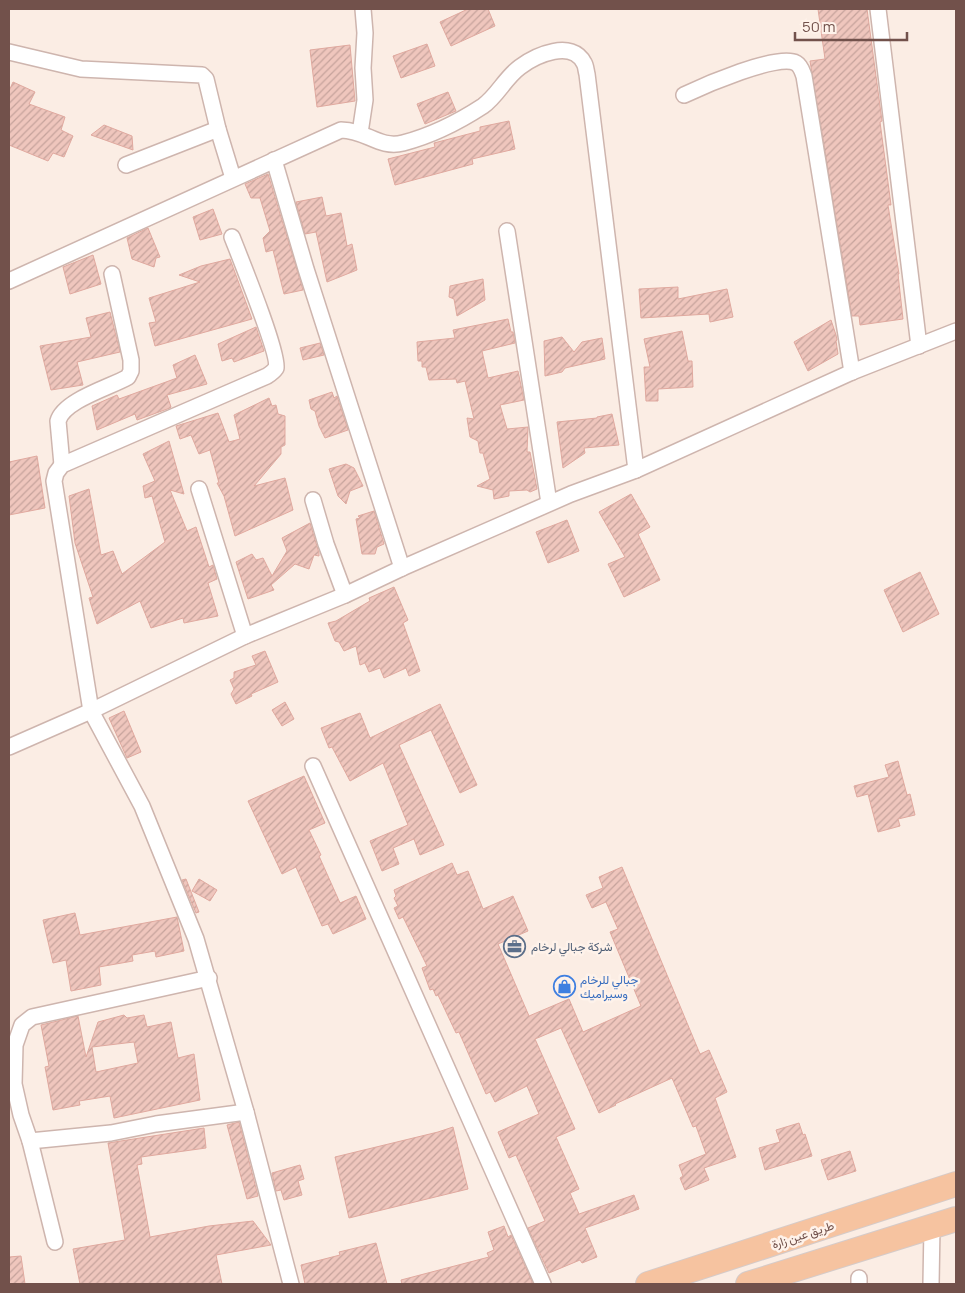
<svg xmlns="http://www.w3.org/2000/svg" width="965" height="1293" viewBox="0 0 965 1293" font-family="Manrope,Vazirmatn,sans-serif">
<defs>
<pattern id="building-hatch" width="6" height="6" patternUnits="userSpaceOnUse" patternTransform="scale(1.25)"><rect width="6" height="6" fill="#efc6bd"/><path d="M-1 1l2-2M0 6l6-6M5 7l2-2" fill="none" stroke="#c6a39c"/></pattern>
</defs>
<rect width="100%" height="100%" fill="#fbede4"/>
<g fill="url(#building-hatch)" stroke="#e0a99f" fill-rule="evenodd">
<polygon points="468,9 488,9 495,26 451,46 440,22"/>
<polygon points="818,9 867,9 882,121 880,122 891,205 888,205 899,274 898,274 903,319 860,325 859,316 852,316 810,61 825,59"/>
<polygon points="427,44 435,66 401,78 393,56"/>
<polygon points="350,45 355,101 317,107 310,50"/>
<polygon points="13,82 35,92 29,104 65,117 61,130 73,136 64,157 53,153 48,161 9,145 9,91"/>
<polygon points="448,92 456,111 425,124 417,104"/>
<polygon points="509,121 515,149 472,159 473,164 395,185 388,159 435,147 434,143 480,131 480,127"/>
<polygon points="104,125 132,136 133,150 91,135"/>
<polygon points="268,174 303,290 284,294 273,250 266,252 263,238 270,231 260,198 251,198 245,184"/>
<polygon points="322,197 326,216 341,213 347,246 352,244 357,270 327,282 316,232 305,234 296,202"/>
<polygon points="213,209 222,234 200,240 193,217"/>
<polygon points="148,228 160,257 156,258 154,267 132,259 127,238"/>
<polygon points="93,255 101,284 70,294 63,267"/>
<polygon points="230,259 252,319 155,346 149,323 156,322 149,298 200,282 179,275 201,266"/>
<polygon points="483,279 485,300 457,316 454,299 449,297 450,286"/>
<polygon points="678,287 678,299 727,289 733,317 710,322 709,314 641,318 639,289"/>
<polygon points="110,312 120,352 77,362 83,385 51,390 40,346 91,337 86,318"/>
<polygon points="508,319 511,332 513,332 515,343 482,351 488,378 518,371 524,400 500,405 507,429 528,427 527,452 530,452 537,489 530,492 527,490 509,491 509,496 494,499 493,490 477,486 490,479 483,453 480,453 478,441 470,437 467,418 474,419 465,381 457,383 456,379 429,380 426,367 422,367 422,361 418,361 417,342 455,338 453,330"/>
<polygon points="831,320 836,335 837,340 836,341 838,354 808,371 794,342"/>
<polygon points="256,327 264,351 234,362 232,358 222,361 218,344"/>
<polygon points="682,331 688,361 692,361 693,387 658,389 658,401 646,401 644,367 650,367 644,339"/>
<polygon points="562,337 574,352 582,342 602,338 605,359 565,368 562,372 545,376 544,341"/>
<polygon points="320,343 324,355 303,360 300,348"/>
<polygon points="195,355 207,384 167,395 171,407 170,408 137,420 135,414 97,430 92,406 117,395 119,399 177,378 173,365"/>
<polygon points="332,392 334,398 337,396 348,430 325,438 319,426 315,411 311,409 309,400"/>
<polygon points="269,398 272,406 276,405 278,414 285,416 285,445 281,447 281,454 254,486 285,478 293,510 235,536 224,496 217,483 219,483 210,450 199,454 191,435 180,439 176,426 218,413 229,442 240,439 234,415"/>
<polygon points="612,414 619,445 584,448 585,453 563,468 557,422 597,418 597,417"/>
<polygon points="169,441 184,494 170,490 187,531 196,527 209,567 213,565 217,579 208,583 218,616 184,623 183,618 151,628 140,601 97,624 89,598 93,597 75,543 69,496 89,489 101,555 113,551 122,574 165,542 152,496 145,498 143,486 155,481 143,454"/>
<polygon points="37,456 45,508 9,515 9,462"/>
<polygon points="346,464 354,468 363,486 350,491 346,504 338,496 329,469"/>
<polygon points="631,494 650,527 638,534 660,580 624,597 608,564 625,557 599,512"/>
<polygon points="374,511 384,544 377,547 375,554 362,554 356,519 360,518 358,516"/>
<polygon points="567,520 579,551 548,563 536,532"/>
<polygon points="310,523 319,553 319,556 314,555 309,569 295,564 271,585 274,590 248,599 236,562 252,554 256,560 263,558 272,576 287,551 282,538"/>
<polygon points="920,572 939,614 903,632 884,590"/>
<polygon points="394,587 408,620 403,623 420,671 409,676 406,668 384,678 380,668 369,672 365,663 360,665 356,646 344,651 339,642 335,641 328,623 336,621 370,601 369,598"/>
<polygon points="265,651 278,682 251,694 252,696 236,704 231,694 234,689 230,680 234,678 234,672 256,665 252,656"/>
<polygon points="285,702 294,719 282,726 272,710"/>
<polygon points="440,704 477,785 460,793 431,730 399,745 444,845 420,855 414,839 393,848 399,864 382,871 370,841 408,825 383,763 350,781 332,747 329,748 321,728 360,713 370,738"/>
<polygon points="124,711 141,752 127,758 109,718"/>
<polygon points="898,761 907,795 910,794 915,815 898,819 900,826 878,832 868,794 857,797 854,786 889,777 885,765"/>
<polygon points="304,776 325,823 309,830 321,855 319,856 340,903 356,896 366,919 333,934 328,924 322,926 296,867 282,874 248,801"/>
<polygon points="452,863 457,875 468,871 483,909 513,896 528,931 498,944 529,1016 569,999 583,1032 641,1006 610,932 618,929 606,902 592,908 586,895 603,888 599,877 622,867 700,1054 709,1050 727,1092 715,1098 736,1157 704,1168 709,1180 685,1190 680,1178 683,1176 679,1165 706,1154 696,1126 693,1127 672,1078 615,1104 616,1105 599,1113 561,1028 535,1039 575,1129 556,1137 579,1189 570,1193 579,1214 634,1195 639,1209 585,1228 597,1257 582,1263 580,1260 549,1273 528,1228 545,1221 516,1155 509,1158 498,1132 539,1114 527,1086 495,1102 490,1092 486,1094 459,1032 456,1033 438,995 436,996 433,989 430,990 422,968 427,966 403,917 399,919 394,908 398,906 394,898 396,896 394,890"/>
<polygon points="186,879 199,912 196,913 182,880"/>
<polygon points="199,879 217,890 210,901 192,891"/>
<polygon points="75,913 80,935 177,917 184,951 156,957 155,951 132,955 133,961 99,967 101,985 71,991 66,960 53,963 43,920"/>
<path d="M 124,1015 L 127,1018 L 144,1015 L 147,1027 L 171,1022 L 178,1058 L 194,1054 L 200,1100 L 114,1118 L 110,1096 L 79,1101 L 80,1105 L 53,1110 L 45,1067 L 49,1066 L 41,1025 L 78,1016 L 86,1057 L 98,1022 ZM 134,1042 L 138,1063 L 96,1072 L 92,1047 Z"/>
<polygon points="239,1122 258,1196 247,1199 227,1125"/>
<polygon points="799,1123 803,1135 805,1134 812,1156 765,1170 759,1148 780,1142 776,1130"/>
<polygon points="453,1127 468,1189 349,1218 335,1157 438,1132"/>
<polygon points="204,1128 206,1148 141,1157 142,1164 137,1165 150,1237 209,1226 253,1221 271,1245 216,1255 222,1284 80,1284 73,1249 125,1240 108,1143"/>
<polygon points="850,1151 856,1171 828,1180 821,1160"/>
<polygon points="300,1165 304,1179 298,1181 302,1195 284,1200 281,1190 276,1191 272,1173"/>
<polygon points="504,1226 508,1237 511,1235 533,1284 402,1284 401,1280 489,1257 487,1253 494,1250 488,1232"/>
<polygon points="376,1243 387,1284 305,1284 301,1265 340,1255 339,1252"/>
<polygon points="21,1256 25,1284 9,1284 9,1257"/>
</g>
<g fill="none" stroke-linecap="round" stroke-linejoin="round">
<defs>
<g id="minor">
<polyline points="878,9 919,346"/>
<polyline points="9,52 81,69 202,75 206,79 218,129 233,178"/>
<path d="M 684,95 C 703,86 778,53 796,63 C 801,66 802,71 804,76 L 852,372"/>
<polyline points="360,133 365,100 363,68 365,33 363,9"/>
<polyline points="274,160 306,269 402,568"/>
<polyline points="126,165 218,129"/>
<polyline points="507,231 549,503"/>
<path d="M 232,237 C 239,255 280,356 276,368 C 274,371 270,374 267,376 L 62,465 L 56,473 L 54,481 L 91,711 L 142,806 L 196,939 L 246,1112 L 291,1284"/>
<path d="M 9,281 L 341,130 C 366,130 379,149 403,143 C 430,136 460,121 483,106 C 498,95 505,78 520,67 C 536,55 572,39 584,63 C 586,66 586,71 587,74 L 636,470"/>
<path d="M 62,465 L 58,421 C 64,400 111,387 128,377 L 131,371 L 131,360 L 112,274"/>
<polyline points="199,489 245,636"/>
<polyline points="313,500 326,544 345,595"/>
<polyline points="9,747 91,711 245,636 345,595 402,568 571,494 636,470 852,372 956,331"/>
<polyline points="313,766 543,1284"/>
<polyline points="209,978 32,1017 22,1025 15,1045 14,1084 21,1115 30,1141 111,1133 156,1124 246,1112"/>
<polyline points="30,1141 55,1242"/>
<polyline points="859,1284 859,1278"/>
<polyline points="931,1284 932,1227"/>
</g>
<g id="primary">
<polyline points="648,1284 956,1184"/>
<polyline points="748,1284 956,1219"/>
</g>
</defs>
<use href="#minor" stroke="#ceb5ae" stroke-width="18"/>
<use href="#primary" stroke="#d5cbc9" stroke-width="26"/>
<use href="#minor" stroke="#fff" stroke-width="15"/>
<use href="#primary" stroke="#f6c3a0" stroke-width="24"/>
</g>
<defs>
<symbol id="office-ring" viewBox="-11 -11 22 22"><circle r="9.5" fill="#fef2ea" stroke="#5c6f8a" stroke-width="1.5"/><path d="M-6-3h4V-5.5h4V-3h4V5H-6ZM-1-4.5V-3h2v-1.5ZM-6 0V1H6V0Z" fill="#5c6f8a"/></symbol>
<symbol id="shop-ring" viewBox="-11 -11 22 22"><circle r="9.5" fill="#fef2ea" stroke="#3f7fe0" stroke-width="1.5"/><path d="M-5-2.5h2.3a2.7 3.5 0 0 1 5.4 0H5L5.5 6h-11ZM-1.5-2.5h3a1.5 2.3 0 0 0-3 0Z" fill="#3f7fe0"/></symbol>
</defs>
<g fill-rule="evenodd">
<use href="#office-ring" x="502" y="934" width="25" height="25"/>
<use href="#shop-ring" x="552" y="974" width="25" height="25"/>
</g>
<g text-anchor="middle" stroke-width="5" stroke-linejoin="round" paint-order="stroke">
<g font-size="12" fill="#4e5e75" stroke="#fef2ea" text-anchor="start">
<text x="531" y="951">شركة جبالي لرخام</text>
</g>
<g font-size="12" fill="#366cbe" stroke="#fef2ea" text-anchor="start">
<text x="580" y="984">جبالي للرخام<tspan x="580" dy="14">وسيراميك</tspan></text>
</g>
<g font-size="12" fill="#72514b" stroke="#fef2ea">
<text transform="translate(803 1235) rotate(-18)" y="4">طريق عين زارة</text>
</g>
</g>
<rect width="965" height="1293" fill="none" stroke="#72514b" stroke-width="20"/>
<path d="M795 32v8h112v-8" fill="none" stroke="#72514b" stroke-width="2.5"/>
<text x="802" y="32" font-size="15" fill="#72514b" stroke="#fef2ea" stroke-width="4" paint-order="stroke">50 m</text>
</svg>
